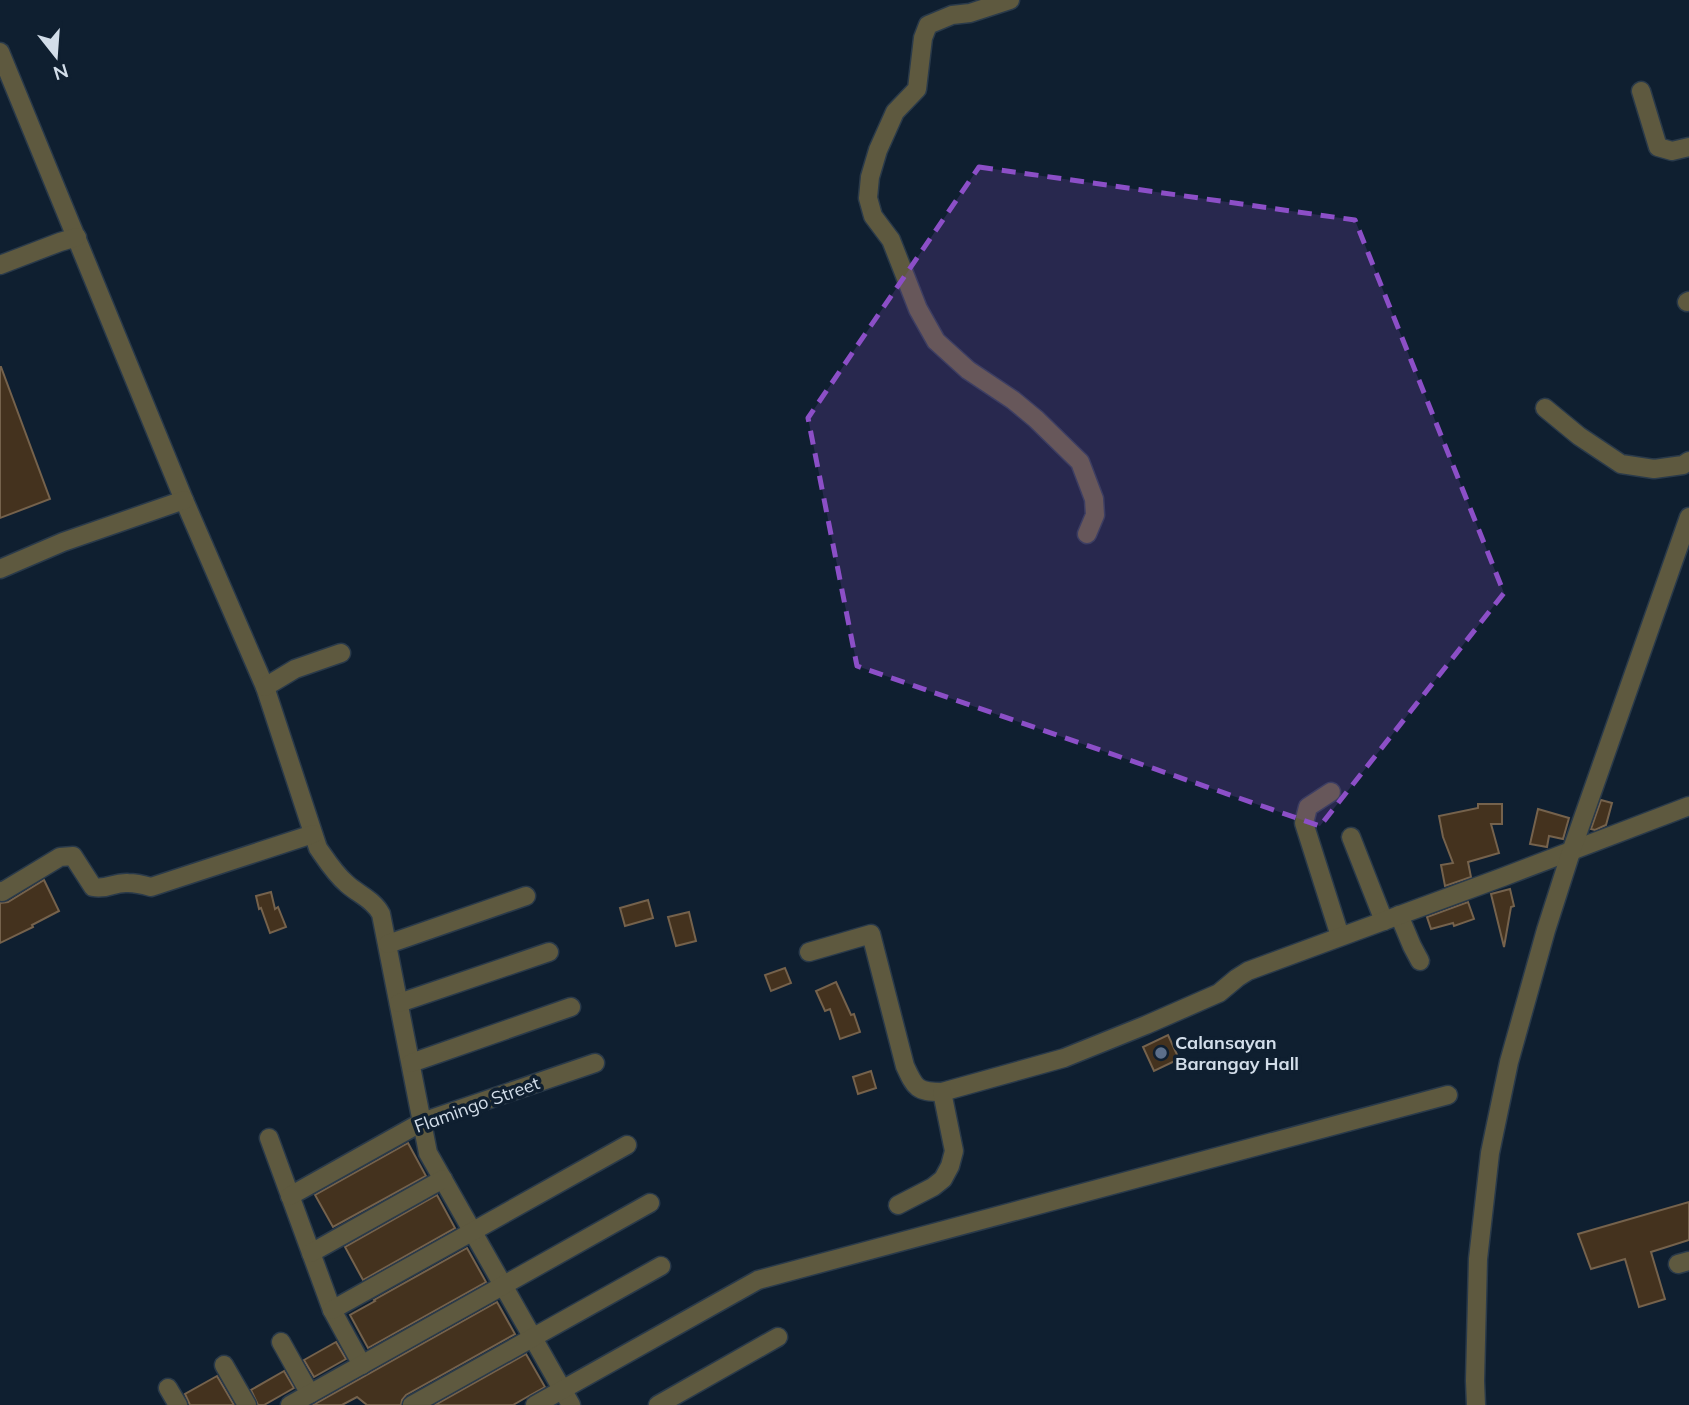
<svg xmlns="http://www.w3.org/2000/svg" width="1689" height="1405" viewBox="0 0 1689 1405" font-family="Mulish,sans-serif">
<rect width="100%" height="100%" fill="#0f1f30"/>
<g fill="#44321e" stroke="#75624c" stroke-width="2">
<polygon points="0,367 1,367 50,499 0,518"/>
<polygon points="1601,800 1612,803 1606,825 1595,830 1591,829"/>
<polygon points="1478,804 1502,804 1502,824 1491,824 1499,853 1468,862 1471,877 1445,886 1441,865 1453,863 1443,837 1439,816 1478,808"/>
<polygon points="1538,809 1569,818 1563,839 1549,836 1547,847 1530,844"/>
<polygon points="44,880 59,911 32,925 33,927 0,943 0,903 8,902"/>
<polygon points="1510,889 1514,906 1511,907 1504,947 1491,894"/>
<polygon points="271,892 275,909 278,907 286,927 270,933 261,908 259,909 256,896"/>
<polygon points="648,900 653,918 625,926 620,908"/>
<polygon points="1468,902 1474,919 1454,926 1453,923 1431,929 1427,917"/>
<polygon points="689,912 696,941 676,946 668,917"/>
<polygon points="785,968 791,983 771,991 765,975"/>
<polygon points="836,982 851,1015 854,1014 860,1032 840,1039 830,1009 825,1011 816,991"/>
<polygon points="1168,1035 1179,1059 1154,1071 1143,1047"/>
<polygon points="871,1071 876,1088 858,1094 853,1077"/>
<polygon points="408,1143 426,1176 333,1227 315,1195"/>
<polygon points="437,1195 455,1228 363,1280 345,1247"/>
<polygon points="1689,1202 1689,1240 1651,1252 1665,1299 1639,1307 1625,1259 1591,1269 1578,1234"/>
<polygon points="467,1248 486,1282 368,1348 350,1315 375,1301 374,1300"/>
<polygon points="497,1302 515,1334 406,1395 402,1400 401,1405 367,1405 357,1397 342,1405 313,1405"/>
<polygon points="336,1342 346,1359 314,1377 304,1360"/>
<polygon points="526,1354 545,1387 527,1397 513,1405 435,1405"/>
<polygon points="284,1371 294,1388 264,1405 258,1405 251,1390"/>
<polygon points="217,1376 234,1405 190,1405 185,1394"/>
</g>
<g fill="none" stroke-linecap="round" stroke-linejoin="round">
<defs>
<g id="minor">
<polyline points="1010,0 970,13 952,15 928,25 923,38 917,89 895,112 878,150 870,177 868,198 873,216 891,240 918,309 936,341 968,370 1013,400 1036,419 1080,462 1094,499 1095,515 1087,534"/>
<path d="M 0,52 L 184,500 L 265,687 L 318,848 C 327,861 335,874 347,884 C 358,894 374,900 381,914 L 428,1153 L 571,1405"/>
<polyline points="1641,91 1658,147 1672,151 1689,147"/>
<polyline points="0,265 60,242 77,237"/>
<polyline points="1687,302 1689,301"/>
<polyline points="1545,408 1579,436 1621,464 1654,469 1683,465 1689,461"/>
<polyline points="0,569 63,542 184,500"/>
<polyline points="265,687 295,669 341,653"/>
<polyline points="1331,792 1308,807 1304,823 1340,936"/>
<polyline points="1351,837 1384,921"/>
<path d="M 0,891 L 2,892 L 60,857 L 73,856 L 93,887 C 108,890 113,882 128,883 C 135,883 144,885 151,887 L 313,834"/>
<polyline points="1399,915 1412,946 1420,961"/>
<polyline points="388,944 526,896"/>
<path d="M 809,952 L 871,934 L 905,1066 C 915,1088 917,1092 942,1092 L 1064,1058 L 1146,1025 L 1219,993 L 1237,978 L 1248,971 L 1503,877 L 1689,806"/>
<polyline points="399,1003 549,952"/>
<polyline points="411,1063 571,1007"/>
<polyline points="269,1138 332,1310 362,1365"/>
<polyline points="290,1196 422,1122 595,1063"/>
<polyline points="898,1205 933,1187 943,1179 950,1166 954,1151 942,1092"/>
<polyline points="311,1253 443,1179"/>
<polyline points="1678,1264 1689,1261"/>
<polyline points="332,1310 627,1145"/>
<polyline points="281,1342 310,1394"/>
<polyline points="224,1365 247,1405"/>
<polyline points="168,1388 178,1405"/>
<polyline points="290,1405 650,1203"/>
<polyline points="412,1405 661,1266"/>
<polyline points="535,1405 758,1280 1448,1095"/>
<polyline points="658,1405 778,1337"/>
<polyline points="1476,1405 1475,1381 1478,1259 1490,1153 1509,1062 1546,930 1571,852 1689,517"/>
</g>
</defs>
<use href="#minor" stroke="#2a3a4a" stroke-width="21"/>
<use href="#minor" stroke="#5e593f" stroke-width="18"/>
</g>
<path fill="#8c4fc7" fill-opacity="0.2" stroke="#8c4fc7" stroke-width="5" stroke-dasharray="14 9" stroke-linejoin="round" d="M 979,167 L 1355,220 L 1504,593 L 1320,826 L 857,666 L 808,418 Z"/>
<circle fill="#5c6f8a" stroke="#0f1f30" stroke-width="2.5" cx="1161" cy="1053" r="7"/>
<g text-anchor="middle" stroke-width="7" stroke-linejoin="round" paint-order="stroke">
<g font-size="18" font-weight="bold" fill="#d2dde9" stroke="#0f1f30" text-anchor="start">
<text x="1175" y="1049">Calansayan<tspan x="1175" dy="21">Barangay Hall</tspan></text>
</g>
<g font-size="18" fill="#d2dde9" stroke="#0f1f30">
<text transform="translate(477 1105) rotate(-20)" y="6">Flamingo Street</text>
</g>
</g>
<g transform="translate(56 56) rotate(163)" stroke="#0f1f30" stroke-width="5" paint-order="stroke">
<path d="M0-5L12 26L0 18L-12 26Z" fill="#d2dde9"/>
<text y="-10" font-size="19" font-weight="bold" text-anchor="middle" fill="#d2dde9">N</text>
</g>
</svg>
